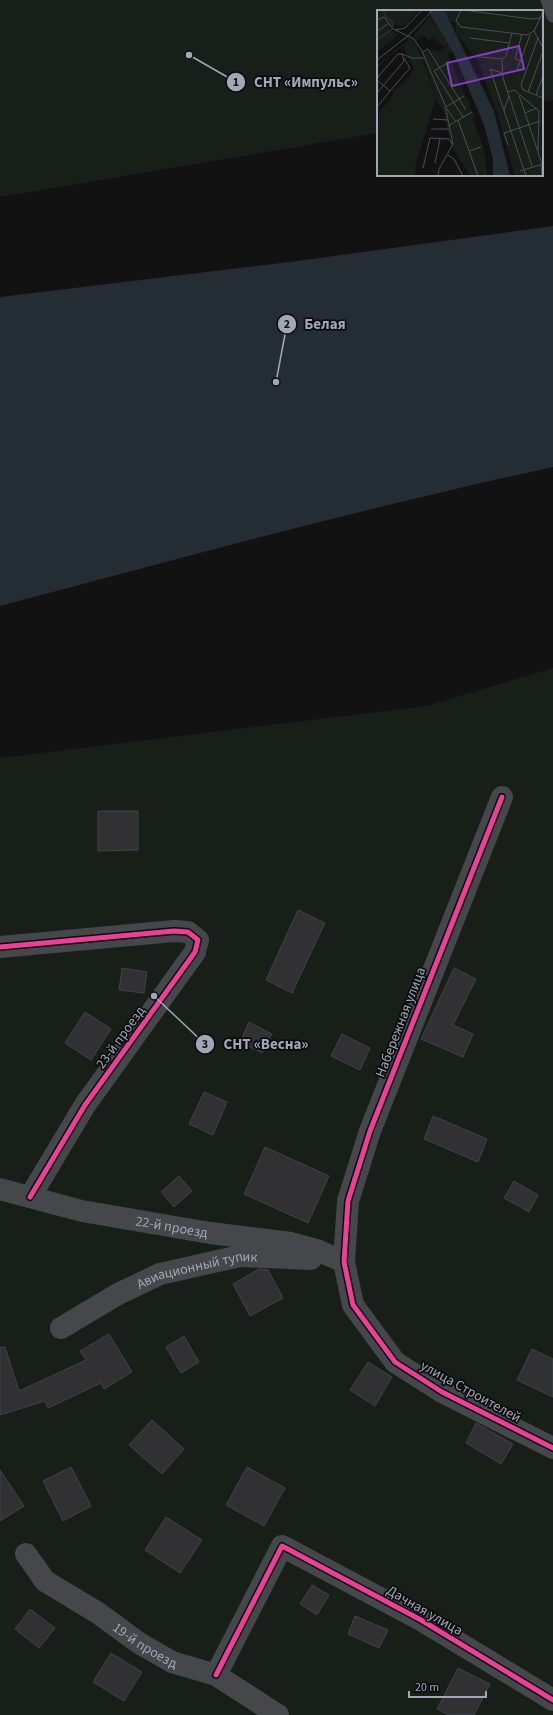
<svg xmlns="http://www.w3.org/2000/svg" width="553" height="1715" viewBox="0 0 553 1715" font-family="'Source Sans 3',sans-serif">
<rect width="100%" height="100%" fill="#121212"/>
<g fill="#181f19">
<polygon points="0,0 553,0 553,100 542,102 542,11 378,11 378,133 0,197"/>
<polygon points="553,668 553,1715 0,1715 0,758 427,706"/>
</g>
<path fill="#252d34" d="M 553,226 L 553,467 C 367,507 184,557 0,606 L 0,297 L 290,262 Z"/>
<g fill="#313133" stroke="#404246">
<polygon points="98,811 138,811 138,850 98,851"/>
<polygon points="298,910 325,923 292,993 266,980"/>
<polygon points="122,968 147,972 144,993 119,990"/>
<polygon points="454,968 476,979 453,1025 473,1034 463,1057 421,1039"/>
<polygon points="85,1012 111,1029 91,1060 65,1043"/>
<polygon points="249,1022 272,1034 262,1053 240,1042"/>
<polygon points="342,1034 370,1048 360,1070 331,1056"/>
<polygon points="204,1092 227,1102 213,1135 189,1124"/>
<polygon points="433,1116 487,1139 478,1162 424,1139"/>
<polygon points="265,1147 329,1176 308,1223 244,1194"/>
<polygon points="179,1176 192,1191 174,1207 161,1192"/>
<polygon points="514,1181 538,1195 529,1212 504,1198"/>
<polygon points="259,1269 268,1270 283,1298 250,1316 233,1284"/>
<polygon points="109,1334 132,1372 104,1389 101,1383 48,1408 45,1401 0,1415 0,1347 5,1347 19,1391 86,1360 80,1351"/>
<polygon points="184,1336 199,1362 181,1373 166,1347"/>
<polygon points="532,1349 553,1359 553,1397 517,1380"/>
<polygon points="368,1362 392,1377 375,1406 350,1390"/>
<polygon points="152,1420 184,1449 162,1474 129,1445"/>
<polygon points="476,1423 513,1444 501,1464 466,1443"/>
<polygon points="71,1467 91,1506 63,1521 43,1481"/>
<polygon points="247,1467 285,1488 264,1526 226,1505"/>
<polygon points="0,1470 24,1506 0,1521"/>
<polygon points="166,1517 202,1540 180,1573 145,1550"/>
<polygon points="312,1585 329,1595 317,1615 300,1604"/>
<polygon points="30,1609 55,1628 39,1648 15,1629"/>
<polygon points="355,1616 388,1630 379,1648 348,1634"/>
<polygon points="111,1653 142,1672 124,1701 93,1682"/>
<polygon points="458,1668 490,1684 474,1715 449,1715 437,1709"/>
</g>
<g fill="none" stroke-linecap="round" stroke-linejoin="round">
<polyline stroke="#46474b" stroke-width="13" points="547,0 553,16"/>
<g stroke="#46474b" stroke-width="22">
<polyline points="502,797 370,1131 348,1201 344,1262 353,1305 395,1362 442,1392 553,1448"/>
<polyline points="0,947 174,931 188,932 198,940 195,952 85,1105 30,1197"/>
<path id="s1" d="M 0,1189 L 82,1211 L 210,1233 L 291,1243 L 317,1250 L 344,1262"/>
<path id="s2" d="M 61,1328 L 118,1294 L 160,1274 L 240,1256 L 311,1259"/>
<path id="s3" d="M 26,1554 L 45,1581 L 98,1613 L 139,1643 L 172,1662 L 216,1675 L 278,1715"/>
<polyline points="216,1675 282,1546 421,1620 553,1700"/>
</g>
<defs>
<g id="cycleway">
<polyline points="502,797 370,1131 348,1201 344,1262 353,1305 395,1362 442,1392 553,1448"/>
<polyline points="0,947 174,931 188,932 198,940 195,952 85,1105 30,1197"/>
<polyline points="216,1675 282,1546 421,1620 553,1700"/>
</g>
</defs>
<use href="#cycleway" stroke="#0c0c0e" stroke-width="8"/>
<use href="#cycleway" stroke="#ea4096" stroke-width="5"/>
</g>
<g text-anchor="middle" stroke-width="3.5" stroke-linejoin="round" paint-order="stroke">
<g font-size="14" fill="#a1a7b5" stroke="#0c0c0e">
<text transform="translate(400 1022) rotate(-69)" y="5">Набережная улица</text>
<text transform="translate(120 1037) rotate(-54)" y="5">23-й проезд</text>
<text dy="5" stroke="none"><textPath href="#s1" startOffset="176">22-й проезд</textPath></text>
<text dy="5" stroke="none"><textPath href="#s2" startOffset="150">Авиационный тупик</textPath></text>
<text transform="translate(471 1391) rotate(29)" y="5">улица Строителей</text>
<text transform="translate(425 1610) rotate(30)" y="5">Дачная улица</text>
<text dy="5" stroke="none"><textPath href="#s3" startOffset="152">19-й проезд</textPath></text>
</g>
</g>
<g transform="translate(377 10)">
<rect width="166" height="166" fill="#121212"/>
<path d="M 0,0 L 42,0 L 27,16 L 14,15 L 11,19 L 21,25 L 0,42 ZM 67,0 L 166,0 L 166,166 L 138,166 L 120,103 L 101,51 L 79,23 L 79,13 L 70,9 ZM 54,5 L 75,42 L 70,43 L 97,105 L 96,109 L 107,140 L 110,166 L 94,166 L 74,136 L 67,103 L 59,89 L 39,153 L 38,166 L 0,166 L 2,101 L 14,90 L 17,81 L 33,66 L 37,59 L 26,36 L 10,48 L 0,59 L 0,55 L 34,28 L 39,33 L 59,87 L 45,44 L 56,40 L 66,41 L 68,37 L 56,28 L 51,30 L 47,25 L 40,31 L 37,25 Z" fill="#181f19"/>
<path d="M 51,0 L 67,0 L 117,101 L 133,166 L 116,166 L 116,149 L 107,115 L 78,46 Z" fill="#252d34"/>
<path fill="none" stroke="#252d34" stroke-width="2" d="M 6,0 L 10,8 L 15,11 L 16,17M 0,30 L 15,19"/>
<path fill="none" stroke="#4b4e53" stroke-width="1" d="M 84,0 L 79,11 L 84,17 L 150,25 L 157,21 L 166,2M 86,0 L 154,9 L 163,8M 0,10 L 7,7 L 16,19 L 37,29 L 45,41 L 68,95 L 76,134 L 62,159 L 61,166M 18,20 L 28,18 L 45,0M 0,21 L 11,14M 157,21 L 166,38M 93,28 L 132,33M 161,28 L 144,75 L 146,80 L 166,88M 46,42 L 51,39 L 89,100M 104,47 L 125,49M 125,49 L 126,68 L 155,156M 125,49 L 129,46 L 135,23M 0,50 L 32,25 L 56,0M 144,51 L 138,49 L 145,24M 140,60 L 153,25M 57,61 L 86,107M 57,61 L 72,52M 125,63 L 113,59 L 149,166M 0,68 L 21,44 L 25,44M 0,70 L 13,81 L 33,58 L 27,48M 131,82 L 138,80 L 142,85 L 165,154M 151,82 L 165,44M 0,83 L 27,51 L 25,44 L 35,48 L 47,48M 143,85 L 162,101 L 161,140M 159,85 L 166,66M 0,97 L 13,81M 69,97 L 87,86M 70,99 L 79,112M 127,100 L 132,86M 148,103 L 160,98M 56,109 L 71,110M 81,110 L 101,166M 71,116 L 95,102M 54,119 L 72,119M 131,135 L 127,123 L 163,111M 92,141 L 104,137M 71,145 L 77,149 L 86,166M 58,153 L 63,129M 164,154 L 165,166M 46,158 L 53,128 L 72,129 L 75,134M 143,161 L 166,154"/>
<path fill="#813ebe" fill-opacity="0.15" stroke="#813ebe" stroke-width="2" d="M 142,36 L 147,59 L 75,76 L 70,53 Z"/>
<rect width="166" height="166" fill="none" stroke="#a1a7b5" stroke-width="2"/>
</g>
<path fill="none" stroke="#a1a7b5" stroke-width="1.5" d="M189 55L236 82M276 382L287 324M154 996L205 1044"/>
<g fill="#a1a7b5" stroke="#0c0c0e" stroke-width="1.5">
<circle cx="189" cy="55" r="4"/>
<circle cx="276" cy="382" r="4"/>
<circle cx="154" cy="996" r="4"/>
<circle cx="236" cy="82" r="10"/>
<circle cx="287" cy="324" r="10"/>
<circle cx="205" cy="1044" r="10"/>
</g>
<g font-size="12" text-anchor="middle" font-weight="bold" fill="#111">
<text x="236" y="86">1</text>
<text x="287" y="328">2</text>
<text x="205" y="1048">3</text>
</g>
<g font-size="15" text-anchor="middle" font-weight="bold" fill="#a1a7b5" stroke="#0c0c0e" stroke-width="3.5" stroke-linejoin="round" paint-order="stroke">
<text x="306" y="87">СНТ «Импульс»</text>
<text x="325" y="329">Белая</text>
<text x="266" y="1049">СНТ «Весна»</text>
</g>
<path d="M409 1691v6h77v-6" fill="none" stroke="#a1a7b5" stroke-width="2"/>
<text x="415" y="1691" font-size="12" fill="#a1a7b5" stroke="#0c0c0e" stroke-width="3" paint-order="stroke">20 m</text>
</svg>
